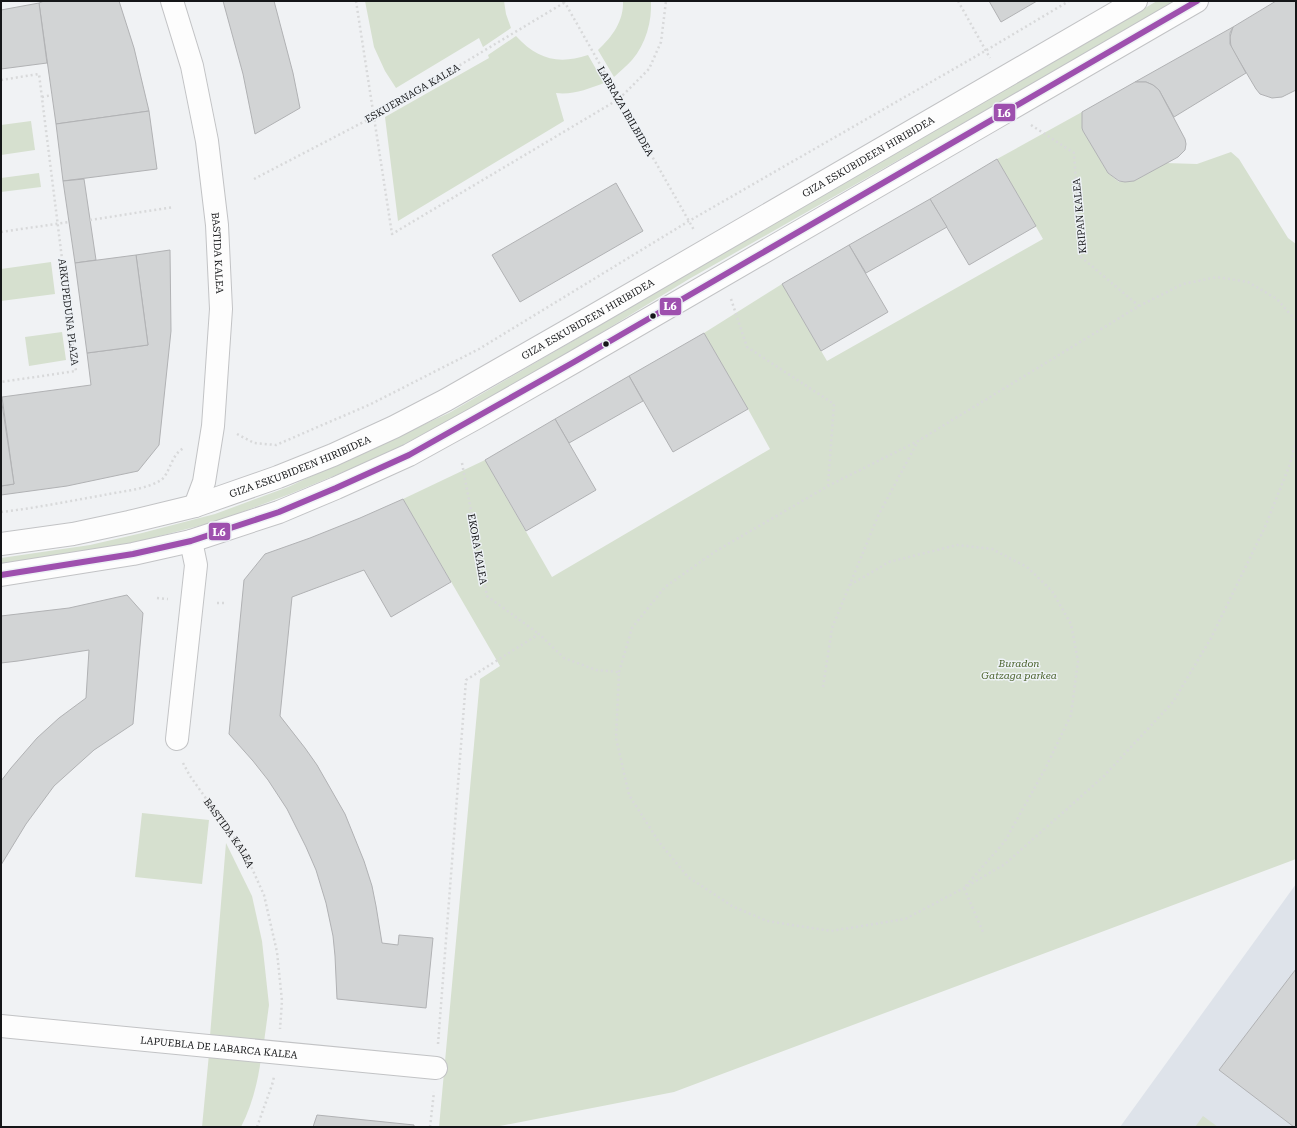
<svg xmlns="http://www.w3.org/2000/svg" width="1297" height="1128" viewBox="0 0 1297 1128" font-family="'Roboto Serif',serif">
<rect width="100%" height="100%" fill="#f0f2f4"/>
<polygon fill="#dee3ea" points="1296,884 1296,1127 1120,1127"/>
<g fill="#d6e0cf">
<polygon points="365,1 504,1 506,14 511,28 483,47 479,38 396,88 385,71 374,47"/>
<path d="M 623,1 L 651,1 C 652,21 646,44 632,60 C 627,66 620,71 614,77 L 598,50 C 612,37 624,21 623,1 Z"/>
<polygon points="1157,1 1178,1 689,279 519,383 382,456 290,494 218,521 144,540 92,552 1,565 1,558 90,545 142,533 215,514 288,487 449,413"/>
<path d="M 516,36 C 537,59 558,65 588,55 L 604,83 C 588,89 573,95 556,93 L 564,121 L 398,221 L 385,117 L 489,58 L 488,55 Z"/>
<polygon points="1082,112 1082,128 1083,131 1108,173 1119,182 1125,182 1134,181 1166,163 1197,164 1231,152 1239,159 1288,238 1296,244 1296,859 674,1092 495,1127 439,1127 480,679 500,666 403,499 485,460 552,577 770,449 748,409 704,333 782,284 827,361 1043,239 997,159"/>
<polygon points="31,121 35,150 1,155 1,125"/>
<polygon points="39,173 41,187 1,192 1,178"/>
<polygon points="51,262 55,294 1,301 1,269"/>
<polygon points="62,332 66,360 29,366 25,337"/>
<polygon points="142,813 209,820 202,884 135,877"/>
<polygon points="226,843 252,896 262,941 269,1005 264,1042 210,1036"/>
<path d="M 209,1054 L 261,1058 C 258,1082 252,1105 241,1127 L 202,1127 Z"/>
<polygon points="1203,1116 1218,1127 1195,1127"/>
</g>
<g fill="#d2d4d5" stroke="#b1b2b4">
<polygon points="44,1 119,1 134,48 149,111 56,124 39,3"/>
<polygon points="223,1 274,1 293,73 300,108 255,134 243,74"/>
<polygon points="989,1 1037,1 1001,22"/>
<polygon points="1276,1 1296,1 1296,90 1282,97 1272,98 1260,94 1256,89 1231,47 1230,37 1233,27"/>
<polygon points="39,3 47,63 1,69 1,10"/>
<polygon points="1233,27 1230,33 1230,44 1246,73 1174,117 1159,90 1153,85 1146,82 1135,82"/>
<polygon points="1135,82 1146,82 1153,85 1159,90 1185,139 1186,144 1185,150 1178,157 1134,181 1125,182 1119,181 1108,173 1083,131 1082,128 1082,112"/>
<polygon points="149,111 157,169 63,181 56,124"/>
<polygon points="997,159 1036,226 969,265 930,199"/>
<polygon points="84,179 96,260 75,263 63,181"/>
<polygon points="616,183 643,231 520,302 492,255"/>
<polygon points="930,199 947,227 866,273 849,245"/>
<polygon points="849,245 888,312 821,351 782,284"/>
<polygon points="170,250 171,331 159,445 138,471 67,486 1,495 1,486 14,484 2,397 91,385 87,353 148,345 136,255"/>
<polygon points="136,255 148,345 87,353 75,263"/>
<polygon points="704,333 748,409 673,452 629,376"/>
<polygon points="629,376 643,401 569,443 555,419"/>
<polygon points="1,397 14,484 1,486"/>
<polygon points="555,419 596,490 526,531 485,460"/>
<polygon points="403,499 451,582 391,617 364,570 292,597 280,716 305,748 317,765 345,814 364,861 372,886 376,906 382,943 398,945 399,935 433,938 426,1008 337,999 335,956 333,936 326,903 316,870 306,847 287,809 268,780 253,761 229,734 244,580 265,554 310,538 360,518"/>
<polygon points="127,595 143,613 133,724 94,750 54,786 26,824 1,865 1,781 11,768 37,738 59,718 86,698 89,650 18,661 1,663 1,616 69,608"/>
<polygon points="1296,969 1296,1127 1294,1127 1219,1070"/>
<polygon points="317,1115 414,1125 414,1127 313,1127"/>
</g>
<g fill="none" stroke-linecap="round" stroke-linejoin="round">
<defs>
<g id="minor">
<path id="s2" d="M 172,1 L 192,66 L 207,141 L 217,225 L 221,309 L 213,426 L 204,482 L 195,506"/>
<path id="s3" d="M 1,544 L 73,534 L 129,522 L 195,506 L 278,477 L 333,455 L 394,427 L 446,400 L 593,316 L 1136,1"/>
<polyline points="1,575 133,554 191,541 279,512 336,488 409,455 476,418 574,362 1197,1"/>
<polyline points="177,739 196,565 191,541"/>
<path id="s4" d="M 1,1026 L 436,1068"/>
</g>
</defs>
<use href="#minor" stroke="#c2c3c5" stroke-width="24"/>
<g stroke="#d8d9da" stroke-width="2.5" stroke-dasharray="2 3" stroke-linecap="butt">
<polyline points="356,1 392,234 619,99 649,69 661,42 666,1"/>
<polyline points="564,1 694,230"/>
<polyline points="958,1 990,58"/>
<polyline points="1,80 39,74 76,371 1,382"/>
<polyline points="42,97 52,95"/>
<polyline points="1031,125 1074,153 1081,257 1139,306"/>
<polyline points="254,179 375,116 567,1"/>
<polyline points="90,220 174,207"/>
<polyline points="1,232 69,222"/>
<polyline points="731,299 747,347 834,404 828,485"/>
<polyline points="237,434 254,443 276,445 371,404 479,349 689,221 985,51 1069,1"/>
<polyline points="462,463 487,596 539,634"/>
<path d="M 1,512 C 36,508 70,501 104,495 C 122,491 145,490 161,480 C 170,474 171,454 184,448"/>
<polyline points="850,585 889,562 957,545 992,549 1027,567 1052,591 1071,624 1078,661 1071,715 1045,769 1005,841 964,888 983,932"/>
<polyline points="157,598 168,599"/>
<polyline points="217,603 224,603"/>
<polyline points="619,672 632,628 665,587 716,551 828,486 918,441 1139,306 1183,284 1217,277 1248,282 1277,299 1296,321"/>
<polyline points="823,687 832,628 878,516 918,441"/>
<path id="s1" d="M 183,763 L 190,776 L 245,853 L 264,895 L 277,952 L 282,1001 L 280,1029"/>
<polyline points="438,1044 466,680 539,634 564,658 596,670 619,672 616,738 629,795 659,842 688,877 732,906 767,921 831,931 905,919 964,888 1005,864 1104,776 1173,702 1211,638 1265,527 1290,464 1296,441"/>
<polyline points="257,1127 272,1085 274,1077"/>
<polyline points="430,1127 434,1092"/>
</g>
<use href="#minor" stroke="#fdfdfd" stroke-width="22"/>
<defs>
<polyline id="bus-1" points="1,575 133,554 191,541 279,512 336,488 409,455 574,362 1197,1"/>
</defs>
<use href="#bus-1" stroke="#eef2f6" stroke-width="9"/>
<use href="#bus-1" stroke="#9e50ae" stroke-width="6"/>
</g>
<g fill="#151618" stroke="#eef2f6" stroke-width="1.5">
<circle cx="653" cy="316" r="3.5"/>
<circle cx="606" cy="344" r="3.5"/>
</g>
<g text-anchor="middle" stroke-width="3" stroke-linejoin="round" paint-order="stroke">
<g font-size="10" fill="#151618" stroke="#eef2f6">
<text transform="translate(412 93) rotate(-30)" y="4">ESKUERNAGA KALEA</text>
<text transform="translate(626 111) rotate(60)" y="4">LABRAZA IBILBIDEA</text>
<text dy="4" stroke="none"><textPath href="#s3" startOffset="958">GIZA ESKUBIDEEN HIRIBIDEA</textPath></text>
<text transform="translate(1079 216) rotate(-95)" y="4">KRIPAN KALEA</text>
<text dy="4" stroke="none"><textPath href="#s2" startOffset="257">BASTIDA KALEA</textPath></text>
<text transform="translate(69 312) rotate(83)" y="4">ARKUPEDUNA PLAZA</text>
<text dy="4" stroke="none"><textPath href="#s3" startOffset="634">GIZA ESKUBIDEEN HIRIBIDEA</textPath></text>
<text dy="4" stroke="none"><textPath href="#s3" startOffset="310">GIZA ESKUBIDEEN HIRIBIDEA</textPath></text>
<text transform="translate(478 549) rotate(80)" y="4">EKORA KALEA</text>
<text dy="4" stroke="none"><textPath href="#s1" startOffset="84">BASTIDA KALEA</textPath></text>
<text dy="4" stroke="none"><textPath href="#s4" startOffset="219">LAPUEBLA DE LABARCA KALEA</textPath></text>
</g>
<g font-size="10" font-style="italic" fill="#49612b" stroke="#eef2f6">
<text x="1019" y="667">Buradon<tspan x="1019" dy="12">Gatzaga parkea</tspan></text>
</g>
</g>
<g stroke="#eef2f6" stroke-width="1.5">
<rect x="993" y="103" width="23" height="19" rx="4" fill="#9e50ae"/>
<rect x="659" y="297" width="23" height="19" rx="4" fill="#9e50ae"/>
<rect x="208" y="522" width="23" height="19" rx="4" fill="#9e50ae"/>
</g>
<g font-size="11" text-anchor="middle" font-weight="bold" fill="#fff">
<text x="1004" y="117">L6</text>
<text x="670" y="310">L6</text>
<text x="219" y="536">L6</text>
</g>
<rect width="1297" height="1128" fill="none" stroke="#151618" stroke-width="4"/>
</svg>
